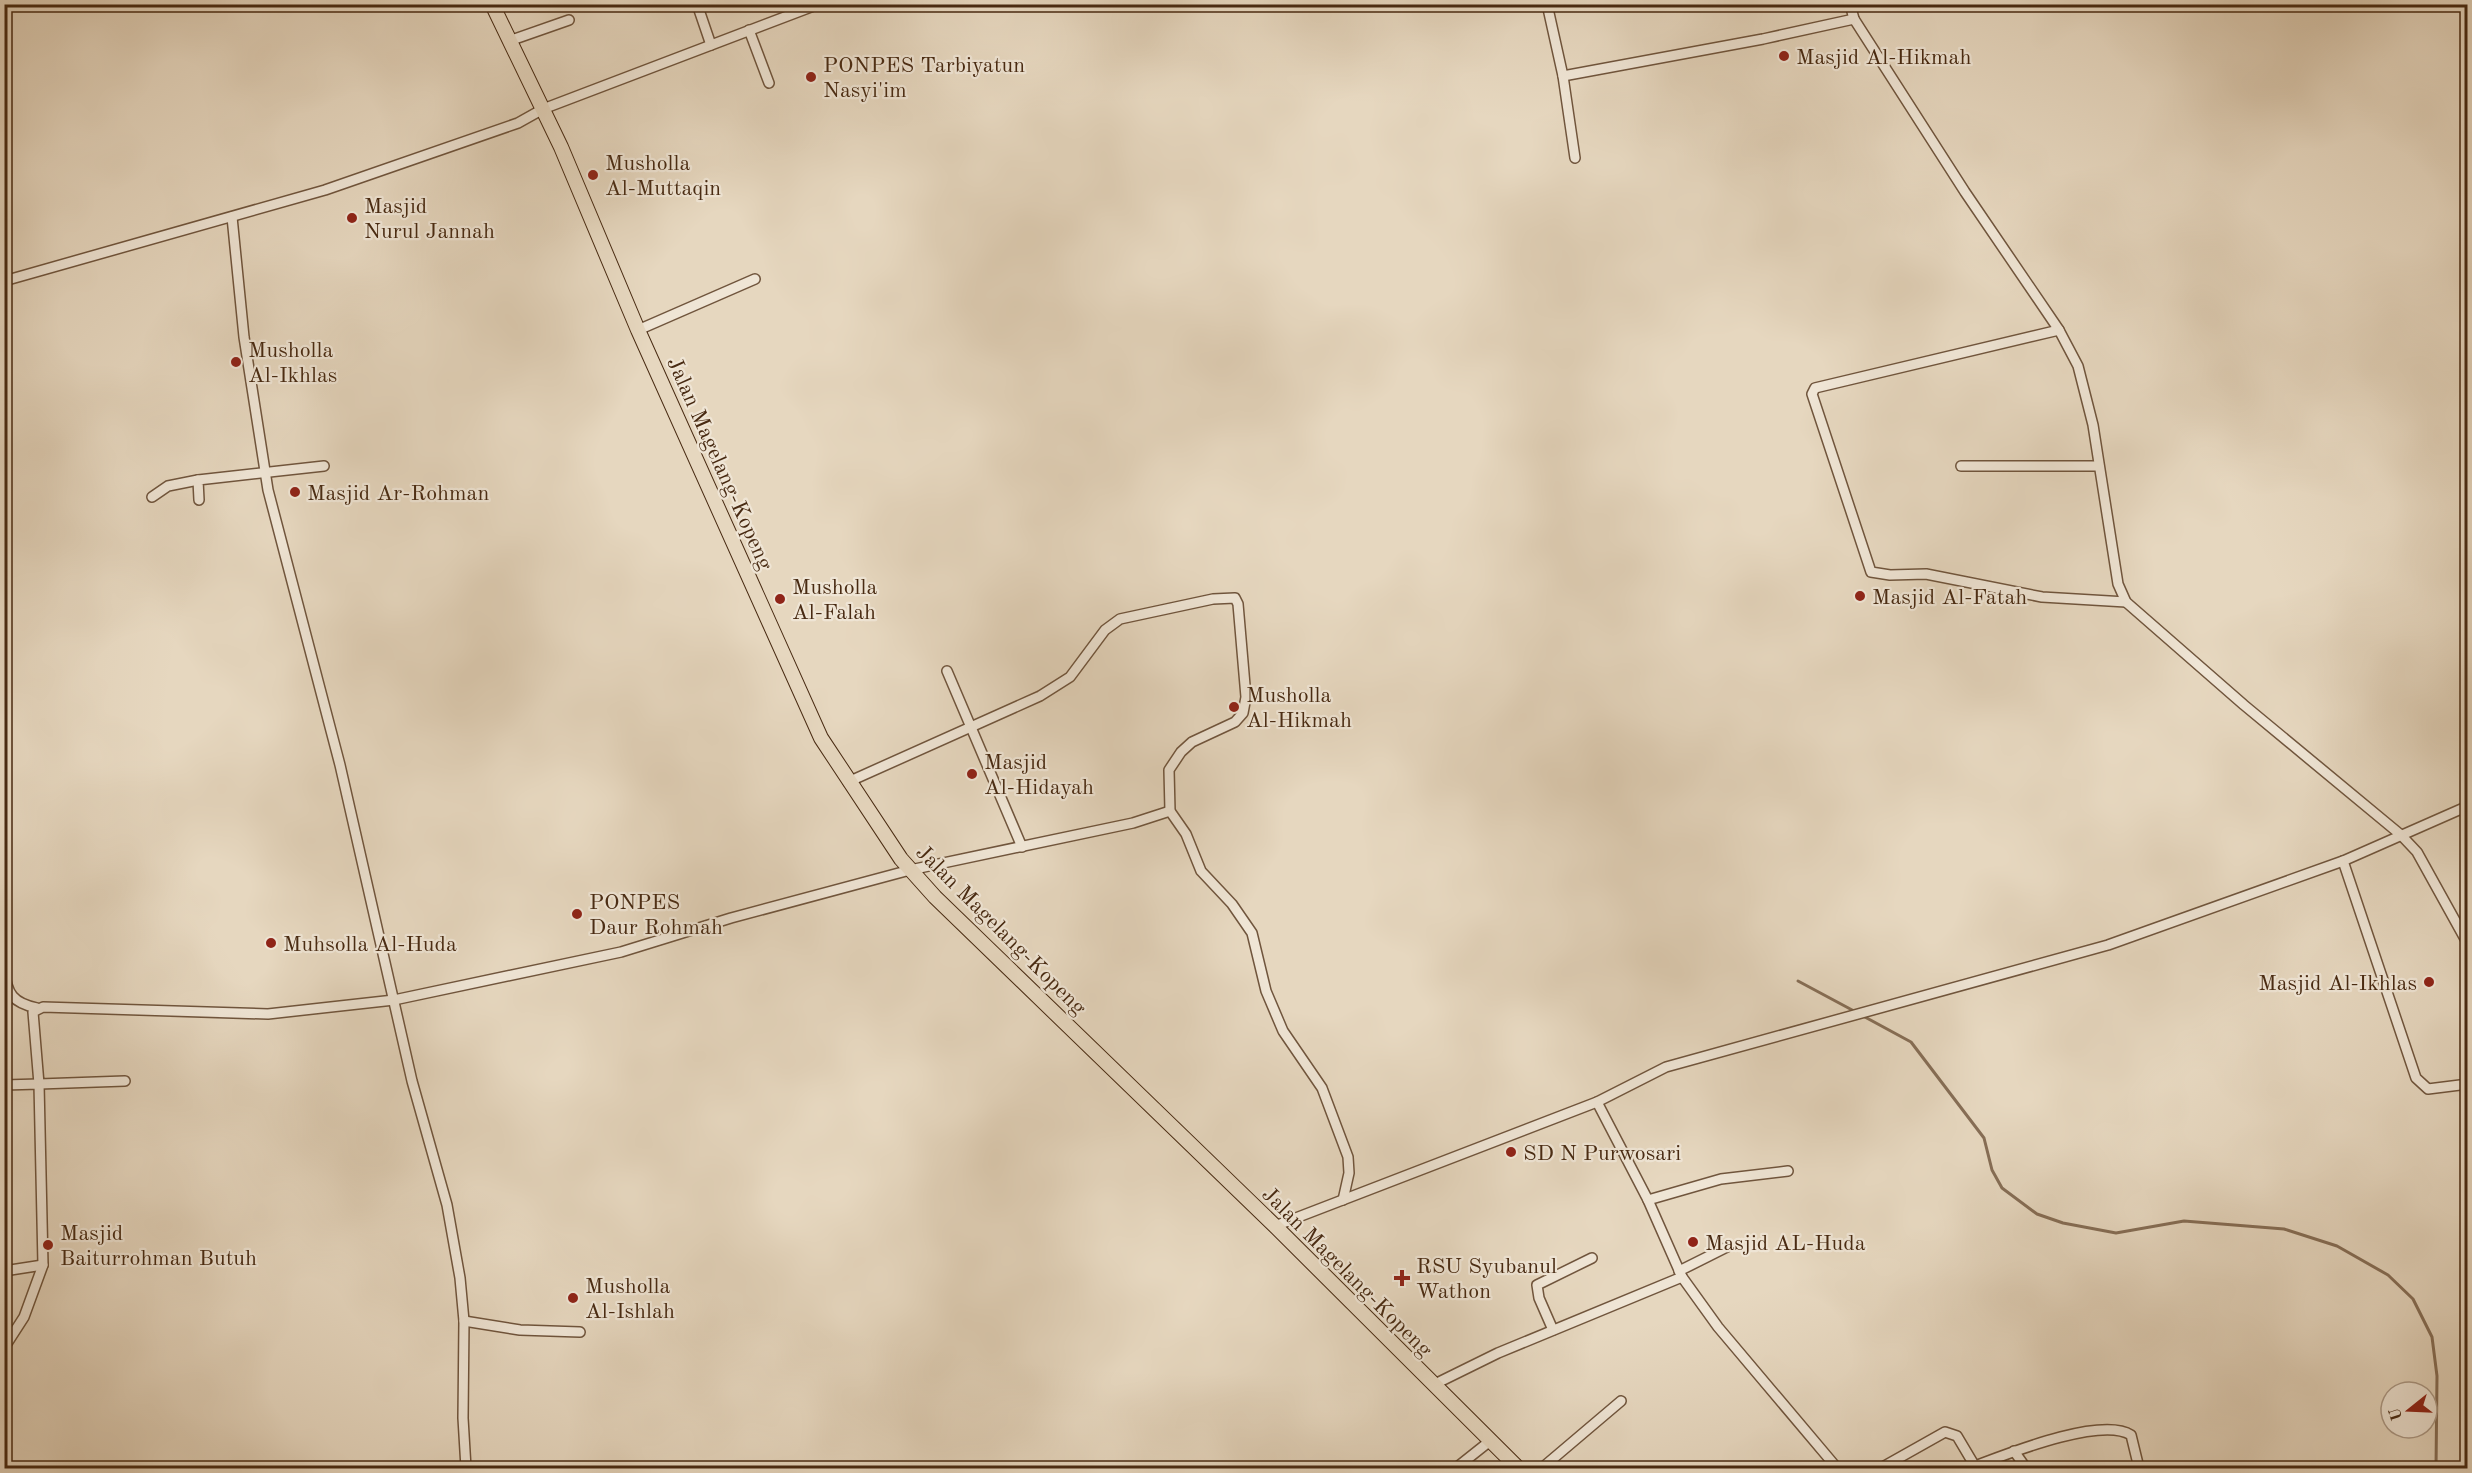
<svg xmlns="http://www.w3.org/2000/svg" width="2472" height="1473" viewBox="0 0 2472 1473" font-family="'Old Standard TT',serif">
<rect width="100%" height="100%" fill="#e6d7bf"/>
<filter id="stains"><feTurbulence type="fractalNoise" baseFrequency=".00333" numOctaves="4"/><feColorMatrix values="0 0 0 0 .2 0 0 0 0 .09 0 0 0 0 .02 0 0 0 .5 -.17"/></filter>
<radialGradient id="worn" r=".72"><stop offset=".6" stop-color="#630" stop-opacity="0"/><stop offset="1" stop-color="#630" stop-opacity=".3"/></radialGradient>
<g fill="none" stroke-linecap="round" stroke-linejoin="round">
<g stroke="#866e56" stroke-width="3">
<polyline points="1798,981 1854,1011"/>
<polyline points="1863,1016 1911,1042 1984,1138 1992,1170 2002,1188 2037,1214 2063,1223 2116,1233 2184,1221 2284,1229 2337,1246 2388,1275 2413,1299 2432,1337 2437,1376 2436,1468"/>
</g>
<defs>
<g id="street">
<polyline points="697,4 711,45"/>
<polyline points="1547,4 1563,76 1575,158"/>
<polyline points="1850,4 1854,19"/>
<polyline points="749,30 769,83"/>
<polyline points="509,41 569,20"/>
<polyline points="1563,76 1763,39 1854,19 1965,192 2059,330 2078,366 2093,425 2118,584 2126,602 2244,705 2401,835 2417,852 2468,944"/>
<polyline points="232,217 244,337 268,490 340,765 412,1081 447,1205 460,1278 464,1321 463,1418 466,1468"/>
<polyline points="4,281 325,190 518,123 543,109 819,4"/>
<polyline points="638,330 755,279"/>
<polyline points="2059,330 1815,388 1812,394 1871,572 1890,575 1926,574 2042,597 2126,602"/>
<polyline points="1961,466 2098,466"/>
<polyline points="152,497 168,486 198,480"/>
<polyline points="199,500 198,480 324,466"/>
<polyline points="947,671 1022,847"/>
<polyline points="848,782 1040,696 1070,677 1105,630 1120,619 1213,599 1235,598 1238,604 1246,697 1243,713 1235,722 1192,742 1181,752 1169,770 1170,811 1186,834 1201,871 1232,904 1252,933 1266,991 1283,1031 1322,1088 1348,1157 1349,1173 1343,1200"/>
<polyline points="2343,861 2416,1078 2428,1089 2468,1084"/>
<path d="M 4,970 C 7,994 13,1003 37,1008"/>
<polyline points="125,1081 39,1084 33,1012 43,1007 268,1014 394,1000 621,952 731,918 910,870 1133,823 1170,811"/>
<polyline points="4,1085 39,1084 43,1265 24,1317 4,1348"/>
<polyline points="1597,1102 1666,1067 2108,945 2343,861 2468,806"/>
<polyline points="1648,1200 1721,1179 1788,1171"/>
<polyline points="1275,1226 1597,1102 1648,1200 1682,1277 1718,1327 1837,1468"/>
<polyline points="4,1271 43,1265"/>
<polyline points="1679,1271 1729,1246"/>
<polyline points="464,1321 520,1330 580,1332"/>
<polyline points="1553,1330 1539,1298 1537,1285 1592,1258"/>
<polyline points="1433,1385 1498,1353 1682,1277"/>
<polyline points="2014,1451 2026,1468"/>
<path d="M 1975,1466 C 2007,1454 2101,1416 2131,1435 L 2139,1468"/>
<polyline points="1456,1468 1490,1441"/>
<polyline points="1542,1468 1621,1401"/>
<polyline points="1881,1468 1945,1432 1957,1436 1976,1468"/>
</g>
<polyline id="primary" points="492,4 561,147 638,330 821,738 901,859 935,897 1275,1226 1518,1468"/>
</defs>
<use href="#street" stroke="#70553d" stroke-width="12"/>
<use href="#primary" stroke="#482a12" stroke-width="16"/>
<use href="#street" stroke="#efe5d5" stroke-width="9"/>
<use href="#primary" stroke="#e6d7bf" stroke-width="14"/>
</g>
<g fill="#8f2418" stroke="#efe5d5" stroke-width="2">
<circle cx="1784" cy="56" r="6"/>
<circle cx="811" cy="77" r="6"/>
<circle cx="593" cy="175" r="6"/>
<circle cx="352" cy="218" r="6"/>
<circle cx="236" cy="362" r="6"/>
<circle cx="295" cy="492" r="6"/>
<circle cx="1860" cy="596" r="6"/>
<circle cx="780" cy="599" r="6"/>
<circle cx="1234" cy="707" r="6"/>
<circle cx="972" cy="774" r="6"/>
<circle cx="577" cy="914" r="6"/>
<circle cx="271" cy="943" r="6"/>
<circle cx="2429" cy="982" r="6"/>
<circle cx="1511" cy="1152" r="6"/>
<circle cx="1693" cy="1242" r="6"/>
<circle cx="48" cy="1245" r="6"/>
<path d="M1399 1269h6v6h6v6h-6v6h-6v-6h-6v-6h6z"/>
<circle cx="573" cy="1298" r="6"/>
</g>
<g text-anchor="middle" stroke-width="4.5" stroke-linejoin="round" paint-order="stroke">
<g font-size="22" fill="#482a12" stroke="#efe5d5" text-anchor="start">
<text x="1796" y="64">Masjid Al-Hikmah</text>
<text x="823" y="72">PONPES Tarbiyatun<tspan x="823" dy="25">Nasyi'im</tspan></text>
<text x="605" y="170">Musholla<tspan x="605" dy="25">Al-Muttaqin</tspan></text>
<text x="364" y="213">Masjid<tspan x="364" dy="25">Nurul Jannah</tspan></text>
<text x="248" y="357">Musholla<tspan x="248" dy="25">Al-Ikhlas</tspan></text>
<text x="307" y="500">Masjid Ar-Rohman</text>
<text x="792" y="594">Musholla<tspan x="792" dy="25">Al-Falah</tspan></text>
<text x="1872" y="604">Masjid Al-Fatah</text>
<text x="1246" y="702">Musholla<tspan x="1246" dy="25">Al-Hikmah</tspan></text>
<text x="984" y="769">Masjid<tspan x="984" dy="25">Al-Hidayah</tspan></text>
<text x="589" y="909">PONPES<tspan x="589" dy="25">Daur Rohmah</tspan></text>
<text x="283" y="951">Muhsolla Al-Huda</text>
<text x="2417" y="990" text-anchor="end">Masjid Al-Ikhlas</text>
<text x="1523" y="1160">SD N Purwosari</text>
<text x="60" y="1240">Masjid<tspan x="60" dy="25">Baiturrohman Butuh</tspan></text>
<text x="1705" y="1250">Masjid AL-Huda</text>
<text x="1416" y="1273">RSU Syubanul<tspan x="1416" dy="25">Wathon</tspan></text>
<text x="585" y="1293">Musholla<tspan x="585" dy="25">Al-Ishlah</tspan></text>
</g>
<g font-size="22" fill="#482a12" stroke="#efe5d5">
<text transform="translate(721 463) rotate(66)" y="8">Jalan Magelang-Kopeng</text>
<text transform="translate(1002 929) rotate(45)" y="8">Jalan Magelang-Kopeng</text>
<text transform="translate(1348 1271) rotate(45)" y="8">Jalan Magelang-Kopeng</text>
</g>
</g>
<rect width="2472" height="1473" fill="none" stroke="#e6d7bf" stroke-width="24"/>
<rect x="6" y="6" width="2460" height="1461" fill="none" stroke="#482a12" stroke-width="3"/>
<rect x="12" y="12" width="2448" height="1449" fill="none" stroke="#482a12" stroke-width="1.5"/>
<g transform="translate(2409 1410) rotate(252)"><circle r="28" fill="#efe5d5" stroke="#ac9a87" stroke-width="1.5"/>
<path d="M0-4.5L10 22L0 15L-10 22Z" fill="#8f2418"/>
<text y="-9" font-size="16" font-weight="bold" text-anchor="middle" fill="#482a12">U</text>
</g>
<rect width="100%" height="100%" filter="url(#stains)"/>
<rect width="100%" height="100%" fill="url(#worn)"/>
</svg>
